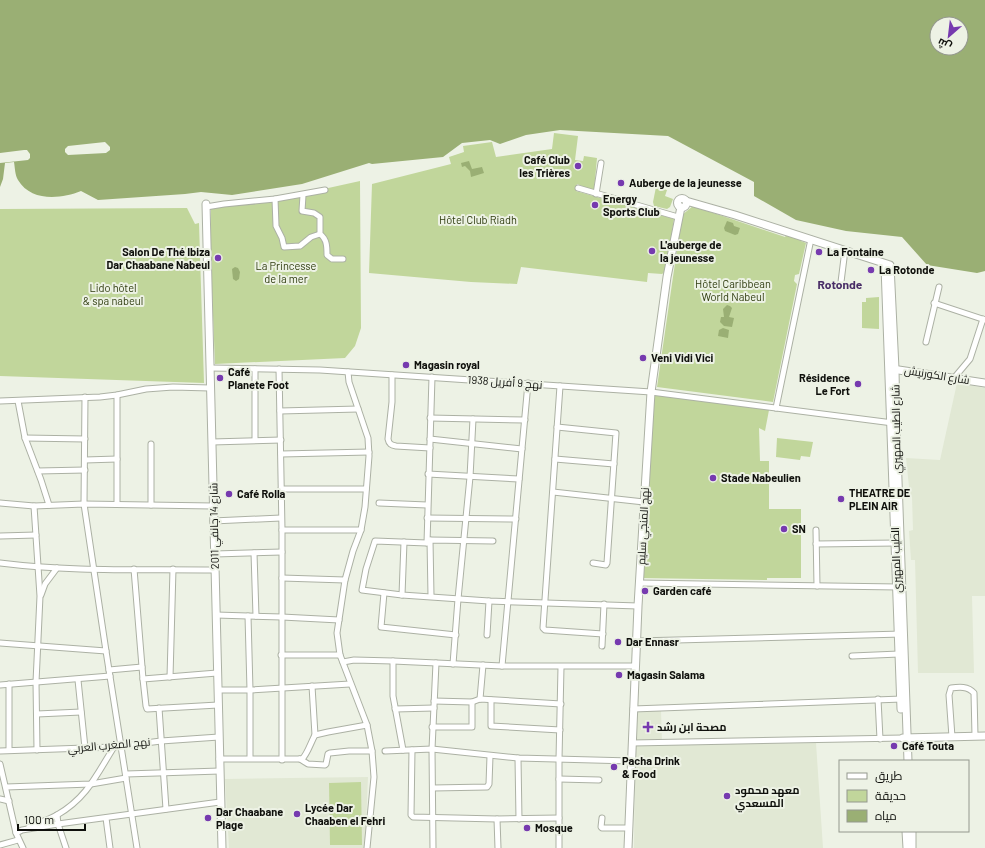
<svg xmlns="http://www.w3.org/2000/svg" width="985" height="848" viewBox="0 0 985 848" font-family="Barlow,Cairo,sans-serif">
<rect width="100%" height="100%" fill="#edf2e5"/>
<g fill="#e1e8d4">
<polygon points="957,383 985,388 985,596 972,596 974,673 918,673 915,560 911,560 909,531 913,530 912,497 910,496 906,458 940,460"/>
<polygon points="635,711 661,711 662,742 635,742"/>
<polygon points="816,743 823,848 634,848 635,745"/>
<polygon points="368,777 365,848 229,848 225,779"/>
</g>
<g fill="#c1d69b">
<polygon points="554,133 578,136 575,160 583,161 584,156 597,158 594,191 577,184 576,191 674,219 666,271 662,274 648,273 647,282 521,267 517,284 471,282 369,273 372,184 451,164 449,157 464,152 463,146 492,142 496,157 552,149"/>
<polygon points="360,181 361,328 355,346 345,358 215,364 211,266 211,208 283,198"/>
<polygon points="656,187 667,190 665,196 673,199 670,207 667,209 654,206 653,202"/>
<polygon points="693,206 785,237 787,234 802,239 801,241 806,243 799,274 795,275 794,281 797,284 773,402 657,387 682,215"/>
<polygon points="187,208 195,224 199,223 204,383 0,376 0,209"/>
<polygon points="879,297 879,329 862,328 862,302 866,302 866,298"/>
<polygon points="654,395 769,410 765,431 759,428 760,461 769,461 769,509 801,509 801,578 767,578 767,580 641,578"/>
<polygon points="777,438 813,442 810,457 801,456 800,460 776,457"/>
<polygon points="361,782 362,845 330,845 329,783"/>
</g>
<g fill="#9aaf74" fill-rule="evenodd">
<path d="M 0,0 L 985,0 L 985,271 L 977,273 L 927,265 L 902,237 L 846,231 L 796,220 L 754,196 L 754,182 L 668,136 L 560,130 L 526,135 L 500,144 L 490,140 L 462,143 L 443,157 L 372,164 L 369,163 L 302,184 L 232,195 L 201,192 L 185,194 L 98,200 L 81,191 C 61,199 31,202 18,180 C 15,175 15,168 14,162 L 5,163 L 3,179 L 0,187 ZM 937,24 L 961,24 L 961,48 L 937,48 Z"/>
<polygon points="469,161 472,169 482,167 484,173 471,177 470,171 465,166 462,167 461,163"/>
<polygon points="727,221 733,223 734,226 740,228 738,234 735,235 725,231 724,228"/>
<polygon points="235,267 238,268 240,272 239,279 236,281 233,279 232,269"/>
<polygon points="727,305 730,306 732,308 729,317 734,318 732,327 724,326 720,322 721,317 724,317 723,309"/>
<polygon points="723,328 729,330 728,338 718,336 719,330"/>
</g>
<g fill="#edf2e5">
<polygon points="105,142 110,147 110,150 106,153 68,155 65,152 65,149 68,146"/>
<polygon points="24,150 27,150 30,154 30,158 28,160 0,163 0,153"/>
</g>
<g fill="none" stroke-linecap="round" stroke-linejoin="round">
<defs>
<g id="minor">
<polyline points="578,188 678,217"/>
<polyline points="596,194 601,163"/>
<path d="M 303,195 L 302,211 L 314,213 L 320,217 L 320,234 C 327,239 327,247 327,255 L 332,259 L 343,259"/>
<polyline points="275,199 276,226 282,238 284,247 300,246 311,237 320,234"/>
<polyline points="206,207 224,204 275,199 325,190"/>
<polyline points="841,282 845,250"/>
<polyline points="934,303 985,320"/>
<polyline points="926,342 939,287"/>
<polyline points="210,368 320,370 651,392 893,423"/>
<polyline points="255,369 255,440"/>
<polyline points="279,369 282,530 282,760"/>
<polyline points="348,372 349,382 368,438 369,456 365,507 361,530 353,551 345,580 337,633 340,655 367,725 372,751 374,777 367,848"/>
<path d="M 392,375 L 392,402 L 388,439 C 389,444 391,445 396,446 L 430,448"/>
<polyline points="954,378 970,359 983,319"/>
<polyline points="560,386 543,628 545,630 603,634"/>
<polyline points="117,395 117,504"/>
<polyline points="85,397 84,504 106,651 137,848"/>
<polyline points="0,401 100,397 117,395 146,389 173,387 210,388"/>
<polyline points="18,401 25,438 41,480 49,505"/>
<polyline points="776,408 811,239"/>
<polyline points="280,411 358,409"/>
<polyline points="430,418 525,420"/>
<polyline points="557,427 616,433 607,563 606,565 593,563"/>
<polyline points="25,438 85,439"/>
<polyline points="430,439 522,449"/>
<polyline points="212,442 281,440"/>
<polyline points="151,444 151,505"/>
<polyline points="281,454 369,452"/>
<polyline points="555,459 614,464"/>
<polyline points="85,460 117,459"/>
<polyline points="38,471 85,470"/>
<polyline points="428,474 519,479"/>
<polyline points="281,489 366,489"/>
<polyline points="553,492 644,502"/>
<polyline points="0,503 34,506 84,504 213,506"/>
<polyline points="379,503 427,505"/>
<polyline points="34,506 40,596 36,682 37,750"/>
<polyline points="427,518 516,519"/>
<polyline points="213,521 281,518"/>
<polyline points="282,530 361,530"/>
<polyline points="816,530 817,586"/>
<polyline points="0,536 36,535"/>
<polyline points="430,540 431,596"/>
<polyline points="493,541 430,540 427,543 375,541 366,569 362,590 402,595 489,601 638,606"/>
<polyline points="427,543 432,377"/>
<polyline points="816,544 897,543"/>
<polyline points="254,553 256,616"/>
<polyline points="215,554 282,552"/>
<path d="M 0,563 C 71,572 143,569 215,570"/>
<polyline points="134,569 143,679"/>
<polyline points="282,578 345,580"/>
<polyline points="639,583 898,587"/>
<polyline points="384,593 381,627 456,635"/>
<polyline points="41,595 45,584 57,568"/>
<polyline points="402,595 404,542"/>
<polyline points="216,615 282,617 339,620"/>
<polyline points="248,616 250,690 250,758"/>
<polyline points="487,635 489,601"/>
<polyline points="637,641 902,634"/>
<polyline points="0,643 106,651"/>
<polyline points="602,646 604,604"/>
<polyline points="281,655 340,655"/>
<polyline points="852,656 899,654"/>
<polyline points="393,661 393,696 403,750"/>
<polyline points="343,662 354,660 393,661 502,666 635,666"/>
<polyline points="453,664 458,599 470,477 473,419"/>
<polyline points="502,666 528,383"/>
<polyline points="109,670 142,667"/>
<polyline points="217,673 143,679 146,706 147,709 218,705"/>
<polyline points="170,677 173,569"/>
<polyline points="78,680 85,748"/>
<polyline points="9,684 9,750"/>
<polyline points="0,685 110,676"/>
<polyline points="312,686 315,735"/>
<polyline points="218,690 250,690 350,684"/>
<polyline points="480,699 483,665"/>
<polyline points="878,699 880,739"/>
<polyline points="491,700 491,726 560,730"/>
<polyline points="434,701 472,702 480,699 561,704"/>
<polyline points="159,708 166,809"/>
<polyline points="395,709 434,708"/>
<polyline points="633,709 902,699"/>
<polyline points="37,714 81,712"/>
<polyline points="432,727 472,727 472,702"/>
<path d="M 952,737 L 949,695 L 951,688 C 959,687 968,686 974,693 L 975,736"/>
<polyline points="632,743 903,738"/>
<polyline points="412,750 411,815 413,817 497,819 559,818"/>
<polyline points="0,751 114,747 161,741 219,737"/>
<polyline points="385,751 432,749 518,758 631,761"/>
<polyline points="518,758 519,819"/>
<path d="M 219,759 L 302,759 C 307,755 311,742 315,735 L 328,732 L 367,725"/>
<polyline points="300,759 308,764 325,765 326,764 328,754 330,753 349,751 372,751"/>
<polyline points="0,764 16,833 23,848"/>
<polyline points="126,774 220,771"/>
<polyline points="559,779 599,780"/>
<polyline points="6,787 91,784 126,778"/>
<polyline points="433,788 487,787 489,784 490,756"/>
<polyline points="0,799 9,801"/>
<polyline points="57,815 58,824 66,848"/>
<polyline points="106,818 110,848"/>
<polyline points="602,818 601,827 602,828 628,828"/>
<polyline points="497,819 498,848"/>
<path d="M 29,827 C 38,823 48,820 57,815 C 87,798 97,774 114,747"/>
<polyline points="16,833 22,830 58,824 220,802"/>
<polyline points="0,845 18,840"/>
<polyline points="433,848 432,749 436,663"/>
<polyline points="559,848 559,759 561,667"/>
</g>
<g id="tertiary">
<circle cx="682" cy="203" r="4.5"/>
<polyline points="686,201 735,215 890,265 895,369 896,424 908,761"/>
<polyline points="206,204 222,848"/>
<polyline points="885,266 901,709"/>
<polyline points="892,369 985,383"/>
<polyline points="903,738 985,736"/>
<polyline points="906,831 907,848"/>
<polyline points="912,831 912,848"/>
<polyline points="628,848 638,606 651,392 667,277 681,207"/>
</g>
</defs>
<use href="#minor" stroke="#acb1a4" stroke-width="7"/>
<use href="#tertiary" stroke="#acb1a4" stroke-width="9"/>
<use href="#minor" stroke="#fff" stroke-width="5"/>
<use href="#tertiary" stroke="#fff" stroke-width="7"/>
</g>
<g fill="#763aaf" stroke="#edf2e5" stroke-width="1.5">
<circle cx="578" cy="166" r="4"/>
<circle cx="621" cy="183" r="4"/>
<circle cx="595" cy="205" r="4"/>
<circle cx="652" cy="251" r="4"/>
<circle cx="819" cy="252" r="4"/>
<circle cx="218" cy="258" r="4"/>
<circle cx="871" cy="270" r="4"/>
<circle cx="643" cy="358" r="4"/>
<circle cx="406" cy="365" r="4"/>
<circle cx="220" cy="378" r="4"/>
<circle cx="858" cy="384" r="4"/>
<circle cx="713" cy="478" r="4"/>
<circle cx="229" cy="494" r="4"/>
<circle cx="841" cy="499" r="4"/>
<circle cx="784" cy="529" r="4"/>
<circle cx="645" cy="591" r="4"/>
<circle cx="618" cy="642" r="4"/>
<circle cx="619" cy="675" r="4"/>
<path d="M646 721h4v4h4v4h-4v4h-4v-4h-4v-4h4z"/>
<circle cx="894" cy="746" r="4"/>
<circle cx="614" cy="767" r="4"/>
<circle cx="727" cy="796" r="4"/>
<circle cx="297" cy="814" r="4"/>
<circle cx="208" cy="818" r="4"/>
<circle cx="527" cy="828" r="4"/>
</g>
<g text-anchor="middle" stroke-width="4" stroke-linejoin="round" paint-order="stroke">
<g font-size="11" font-weight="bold" fill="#0f100c" stroke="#edf2e5" text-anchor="start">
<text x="570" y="164" text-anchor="end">Café Club<tspan x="570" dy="13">les Trières</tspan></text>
<text x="629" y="187">Auberge de la jeunesse</text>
<text x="603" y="203">Energy<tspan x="603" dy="13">Sports Club</tspan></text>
<text x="660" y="249">L'auberge de<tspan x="660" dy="13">la jeunesse</tspan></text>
<text x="210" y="256" text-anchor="end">Salon De Thé Ibiza<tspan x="210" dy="13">Dar Chaabane Nabeul</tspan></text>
<text x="827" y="256">La Fontaine</text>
<text x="879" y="274">La Rotonde</text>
<text x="651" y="362">Veni Vidi Vici</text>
<text x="414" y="369">Magasin royal</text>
<text x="228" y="376">Café<tspan x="228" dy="13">Planete Foot</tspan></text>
<text x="850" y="382" text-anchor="end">Résidence<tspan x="850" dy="13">Le Fort</tspan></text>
<text x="721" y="482">Stade Nabeulien</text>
<text x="849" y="497">THEATRE DE<tspan x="849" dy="13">PLEIN AIR</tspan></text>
<text x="237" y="498">Café Rolla</text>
<text x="792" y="533">SN</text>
<text x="653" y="595">Garden café</text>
<text x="626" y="646">Dar Ennasr</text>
<text x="627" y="679">Magasin Salama</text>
<text x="657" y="731">مصحة ابن رشد</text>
<text x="902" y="750">Café Touta</text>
<text x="622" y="765">Pacha Drink<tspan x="622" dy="13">&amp; Food</tspan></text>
<text x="735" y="794">معهد محمود<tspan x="735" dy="13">المسعدي</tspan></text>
<text x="305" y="812">Lycée Dar<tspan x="305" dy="13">Chaaben el Fehri</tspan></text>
<text x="216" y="816">Dar Chaabane<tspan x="216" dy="13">Plage</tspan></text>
<text x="535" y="832">Mosque</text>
</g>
<g font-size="11" fill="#2e3b0e" stroke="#edf2e5">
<text x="478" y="224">Hôtel Club Riadh</text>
<text x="286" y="270">La Princesse<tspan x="286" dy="13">de la mer</tspan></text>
<text x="733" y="288">Hôtel Caribbean<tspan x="733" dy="13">World Nabeul</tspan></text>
<text x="113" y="292">Lido hôtel<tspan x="113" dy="13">&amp; spa nabeul</tspan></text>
</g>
<g font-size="11" fill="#0f100c" stroke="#edf2e5">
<text transform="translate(937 375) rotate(9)" y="4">شارع الكورنيش</text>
<text transform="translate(505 382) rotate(4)" y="4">نهج 9 أفريل 1938</text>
<text transform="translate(896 429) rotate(-91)" y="4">شارع الطيب المهيري</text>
<text transform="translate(214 526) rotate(-91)" y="4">شارع 14 جانفي 2011</text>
<text transform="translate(643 526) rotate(-87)" y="4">نهج المنجي سليم</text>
<text transform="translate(896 560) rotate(-92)" y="4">الطيب المهيري</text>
<text transform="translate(109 745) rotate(-5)" y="4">نهج المغرب العربي</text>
</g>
<g font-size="12" font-weight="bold" fill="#482c66" stroke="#edf2e5">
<text x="840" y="289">Rotonde</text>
</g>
</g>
<rect x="839" y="760" width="130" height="72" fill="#edf2e5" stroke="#94988e"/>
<rect x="847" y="773" width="20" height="6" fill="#ffffff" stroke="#94988e"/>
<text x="875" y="780" font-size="12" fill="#0f100c">طريق</text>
<rect x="847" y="790" width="20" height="12" fill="#c1d69b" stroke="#94988e"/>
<text x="875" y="800" font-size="12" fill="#0f100c">حديقة</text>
<rect x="847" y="810" width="20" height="12" fill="#9aaf74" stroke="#94988e"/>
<text x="875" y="820" font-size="12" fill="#0f100c">مياه</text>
<g transform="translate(949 36) rotate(208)"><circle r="19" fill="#edf2e5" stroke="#94988e"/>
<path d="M0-3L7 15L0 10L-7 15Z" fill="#763aaf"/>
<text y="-6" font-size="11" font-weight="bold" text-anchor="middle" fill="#0f100c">ش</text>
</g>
<path d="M18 824v6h67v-6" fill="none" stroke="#0f100c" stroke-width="2"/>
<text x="24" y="824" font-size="12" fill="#0f100c" stroke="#edf2e5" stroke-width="3" paint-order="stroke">100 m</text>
</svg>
